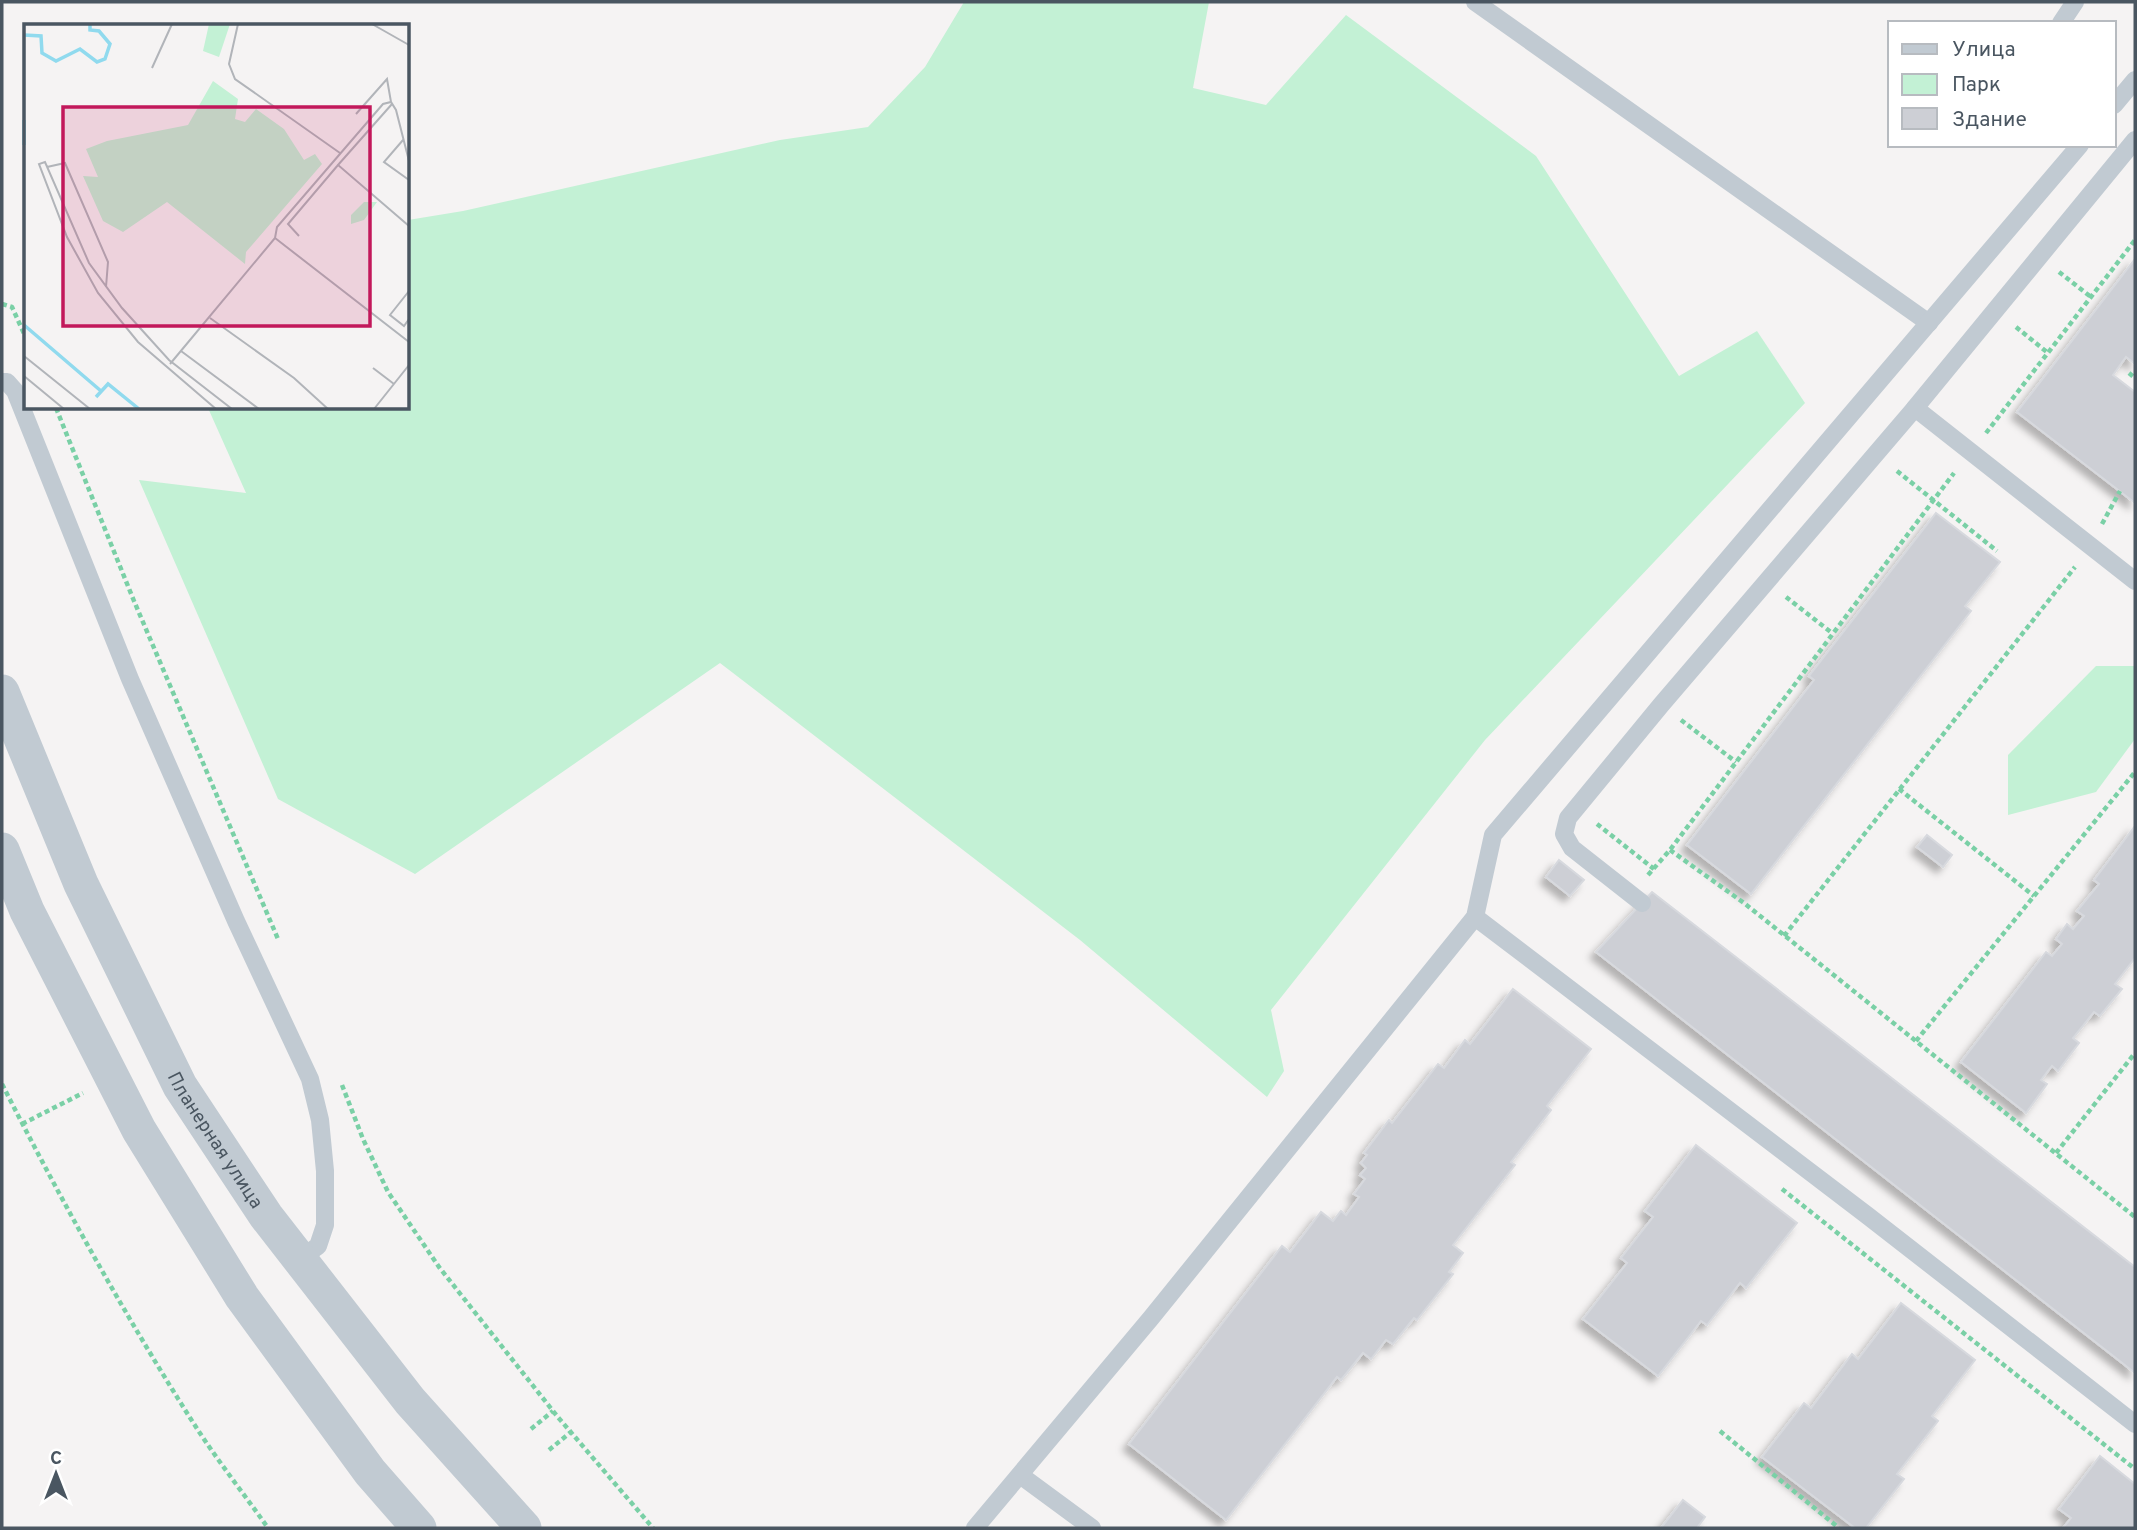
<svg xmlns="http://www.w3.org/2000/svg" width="2137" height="1530" viewBox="0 0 2137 1530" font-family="Overpass,sans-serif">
<defs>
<filter id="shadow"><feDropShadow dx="-6" dy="6" stdDeviation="3.5" flood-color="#0004"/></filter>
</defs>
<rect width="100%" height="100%" fill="#f5f3f3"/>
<g fill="#c3f1d5">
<polygon points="964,2 1209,2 1193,88 1266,105 1346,15 1536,156 1679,376 1757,331 1805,403 1485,740 1271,1010 1284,1071 1267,1097 1080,940 720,663 415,874 278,799 139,480 246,493 208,408 408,408 408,220 463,211 780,140 868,127 925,67"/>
<polygon points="2096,666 2135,666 2135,739 2096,792 2008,815 2008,755"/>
</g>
<g fill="#cdcfd5" stroke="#d7d9de" stroke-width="2" filter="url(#shadow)">
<polygon points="2135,259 2135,364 2126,357 2113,375 2135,392 2135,503 2017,412"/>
<polygon points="1936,513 2000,562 1965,606 1971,611 1751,894 1687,845 1814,680 1809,676"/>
<polygon points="2135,826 2135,958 2115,984 2122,989 2100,1016 2094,1012 2073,1038 2079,1043 2058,1071 2052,1066 2041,1080 2047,1084 2026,1113 1961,1062 2046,952 2052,956 2062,944 2056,939 2067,924 2073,929 2084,916 2077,911 2099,884 2094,880"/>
<polygon points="1927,835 1952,855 1943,867 1917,847"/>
<polygon points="1559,860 1584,880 1570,896 1546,877"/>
<polygon points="1652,892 2135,1267 2135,1373 1596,952"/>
<polygon points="1513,989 1591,1049 1547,1106 1551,1110 1511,1162 1515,1165 1453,1245 1463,1253 1449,1272 1453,1274 1417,1320 1414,1318 1393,1344 1386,1340 1371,1359 1363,1353 1341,1380 1337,1377 1226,1520 1129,1444 1282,1246 1290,1252 1321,1212 1333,1221 1341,1211 1346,1215 1359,1197 1354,1194 1365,1179 1360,1175 1366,1168 1361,1163 1367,1155 1364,1153 1389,1120 1392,1123 1438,1064 1444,1068 1465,1040 1470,1044"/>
<polygon points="1696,1145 1797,1223 1746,1288 1740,1283 1707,1325 1701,1321 1658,1376 1583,1319 1627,1263 1621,1258 1653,1217 1645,1211"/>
<polygon points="1901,1303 1975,1360 1932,1416 1938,1421 1897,1474 1904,1479 1866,1528 1855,1528 1762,1457 1804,1403 1811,1408 1852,1354 1858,1359"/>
<polygon points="2100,1456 2135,1484 2135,1528 2063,1528 2071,1518 2059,1509"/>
<polygon points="1683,1500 1705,1517 1697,1528 1661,1528"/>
</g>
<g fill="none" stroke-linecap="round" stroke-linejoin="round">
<g stroke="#7ad0a6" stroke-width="4.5" stroke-dasharray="5 3.5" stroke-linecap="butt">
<polyline points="2059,272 2091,297"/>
<polyline points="2,304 12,307 26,338"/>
<polyline points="2016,327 2048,353"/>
<polyline points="2129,373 2135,378"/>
<polyline points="56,408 134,601 278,939"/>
<polyline points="1986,433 2135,240"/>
<polyline points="1897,471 1997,551"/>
<polyline points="2102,524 2120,491"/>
<polyline points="1786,597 1832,633"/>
<polyline points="1681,720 1736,762"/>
<polyline points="1899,789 2034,896"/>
<polyline points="1597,824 1654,869"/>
<polyline points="1670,850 1744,903 2135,1217"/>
<polyline points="1648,875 1670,850 1954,473"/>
<polyline points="1784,936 2075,567"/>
<polyline points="1916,1041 2135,772"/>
<path d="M 2,1084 C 61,1200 124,1314 194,1424 C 217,1460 244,1494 268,1528"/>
<polyline points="342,1085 363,1139 388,1192 439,1267 557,1416 653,1528"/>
<polyline points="22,1124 83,1093"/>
<polyline points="2056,1153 2135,1053"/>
<polyline points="1782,1189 2135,1469"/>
<polyline points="531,1429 553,1411"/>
<polyline points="1720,1431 1839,1528"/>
<polyline points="549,1450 571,1432"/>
</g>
<g stroke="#c1cad2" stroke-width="18">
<polyline points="1475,2 1929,323"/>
<polyline points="2061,23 2075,2"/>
<polyline points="2114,105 2135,80"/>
<polyline points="2135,140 1915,408 2135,581"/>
<polyline points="2,382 7,382 15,391 130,679 236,921 310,1079 320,1120 325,1171 325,1225 318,1246 300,1259"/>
<polyline points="1642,903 1572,848 1564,834 1568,818 1661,705 1915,408"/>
<polyline points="1475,917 1868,1216 2135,1424"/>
<polyline points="1020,1475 1092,1528"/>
<polyline points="975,1528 1151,1318 1475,917 1493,835 2080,145"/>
</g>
<g stroke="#c1cad2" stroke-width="35">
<path id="s1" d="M 2,692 L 81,884 L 180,1086 L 266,1216 L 410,1401 L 524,1528"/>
<polyline points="2,850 27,911 139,1130 242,1297 370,1472 419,1528"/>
</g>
</g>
<g text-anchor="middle" stroke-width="5" stroke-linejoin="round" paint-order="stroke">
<g font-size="19" fill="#4a5661" stroke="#fff">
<text dy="7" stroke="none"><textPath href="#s1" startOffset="497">Планерная улица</textPath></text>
</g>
</g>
<g transform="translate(24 24)">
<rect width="385" height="385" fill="#f5f3f3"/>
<path d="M 185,0 L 206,0 L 195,33 L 179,27 ZM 189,57 L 214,75 L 211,95 L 221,98 L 232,85 L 260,105 L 280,136 L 291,130 L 298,140 L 222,228 L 221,240 L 143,178 L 99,208 L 79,197 L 59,152 L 74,153 L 62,125 L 83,117 L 164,101 ZM 340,178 L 353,178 L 340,196 L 327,200 L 327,191 Z" fill="#c3f1d5"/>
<path fill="none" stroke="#90daee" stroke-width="3.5" d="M 0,11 L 17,12 L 18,29 L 32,37 L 56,25 L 73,38 L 81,35 L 86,20 L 75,7 L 66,6 L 66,0M 0,96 L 0,121M 0,301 L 77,367M 72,373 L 84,360 L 115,385"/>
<path fill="none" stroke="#b1b4b9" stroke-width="2" d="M 214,0 L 205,40 L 211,55 L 316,129M 348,0 L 385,21M 128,44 L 148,0M 368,80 L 314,141 L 385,202M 332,90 L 363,55 L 367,78M 379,116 L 360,138 L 385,156M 23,143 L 41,139 L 84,238 L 82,263M 275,212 L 264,200 L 314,141M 251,214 L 385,318M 385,267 L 366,291 L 380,302 L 385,295M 186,294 L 270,354 L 304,385M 157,327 L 235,385M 0,332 L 66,385M 146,340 L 251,214 L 253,203 L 359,80 L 367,78 L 372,86 L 385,137M 349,344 L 370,360M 0,352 L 40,385M 192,385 L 114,318 L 74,269 L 43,213 L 15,140 L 21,138 L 65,239 L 98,284 L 145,336 L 208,385M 350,385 L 385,341"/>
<path fill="#c2185b" fill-opacity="0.15" stroke="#c2185b" stroke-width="3.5" d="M 39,83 L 346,83 L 346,302 L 39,302 Z"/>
<rect width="385" height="385" fill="none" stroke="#4a5661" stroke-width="3.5"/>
</g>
<rect width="2137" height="1530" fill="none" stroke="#4a5661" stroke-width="7"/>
<rect x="1888" y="21" width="228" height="126" fill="#ffffff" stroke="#b7bbc0" stroke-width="2"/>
<rect x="1902" y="44" width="35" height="10" fill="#c1cad2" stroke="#b7bbc0" stroke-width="2"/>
<text x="1952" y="56" font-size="21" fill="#4a5661">Улица</text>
<rect x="1902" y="74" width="35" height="21" fill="#c3f1d5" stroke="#b7bbc0" stroke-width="2"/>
<text x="1952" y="91" font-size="21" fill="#4a5661">Парк</text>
<rect x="1902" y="108" width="35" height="21" fill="#cdcfd5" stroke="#b7bbc0" stroke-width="2"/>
<text x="1952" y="126" font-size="21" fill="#4a5661">Здание</text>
<g transform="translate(56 1474)" stroke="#ffffff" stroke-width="5" paint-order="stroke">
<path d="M0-5L12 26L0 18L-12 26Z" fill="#4a5661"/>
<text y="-10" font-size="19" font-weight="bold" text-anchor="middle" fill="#4a5661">С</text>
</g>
</svg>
